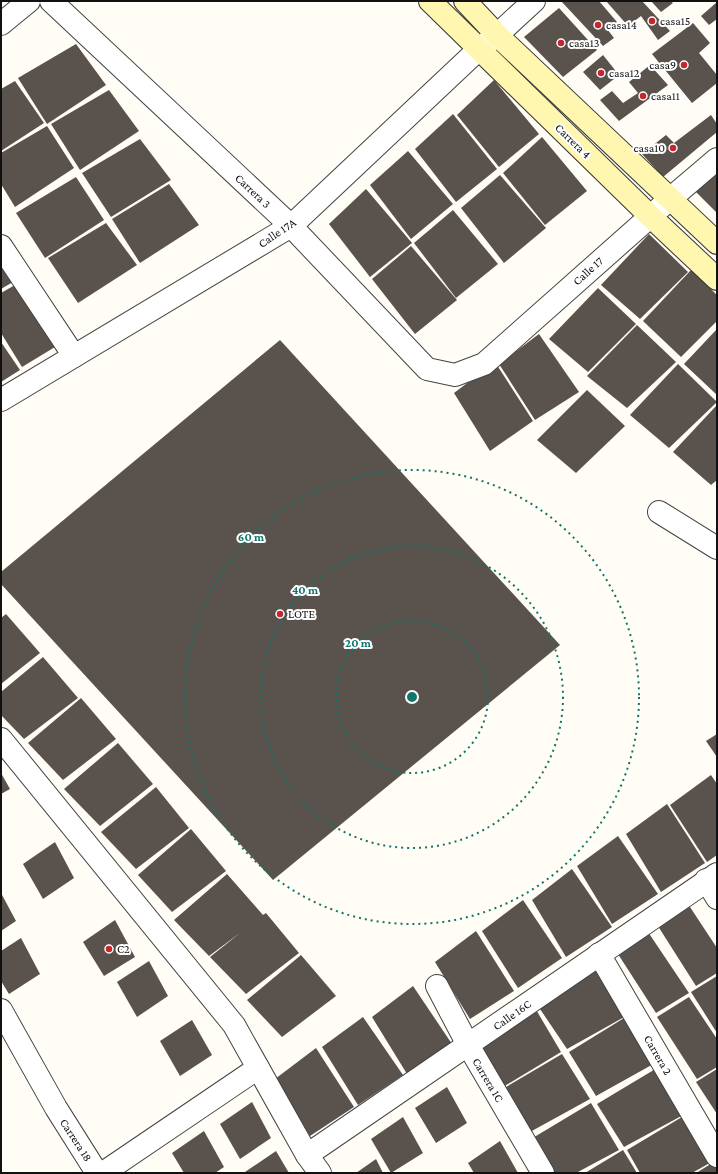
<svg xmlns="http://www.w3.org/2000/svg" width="718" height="1174" viewBox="0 0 718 1174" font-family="'Crimson Pro',serif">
<rect width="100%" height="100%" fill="#fffdf5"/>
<g fill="#5a524d">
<polygon points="561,1 599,1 617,22 607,29 614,38 603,46"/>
<polygon points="606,1 642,1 670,31 658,40 641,16 628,26"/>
<polygon points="651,1 670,1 673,3 661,12"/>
<polygon points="717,2 717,19 709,25 701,16"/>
<polygon points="559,8 597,50 563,77 524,37"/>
<polygon points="693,23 710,43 699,53 717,75 717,83 692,103 652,54"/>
<polygon points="76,44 106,85 47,124 18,78"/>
<polygon points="603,55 619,75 600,90 583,72"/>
<polygon points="650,65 668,85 619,121 600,100 612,91 623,103 638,93 629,82"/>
<polygon points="494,80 539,134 499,167 457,115"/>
<polygon points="15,81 44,123 1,151 1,89"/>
<polygon points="109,90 139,131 80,170 51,124"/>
<polygon points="453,114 497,169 456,202 415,149"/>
<polygon points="711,115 717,124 717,132 663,177 642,154 666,135 674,143"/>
<polygon points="47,126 74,168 15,207 1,184 1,153"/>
<polygon points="542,137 587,191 545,225 503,173"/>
<polygon points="140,139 171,180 111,217 82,173"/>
<polygon points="408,151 453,204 411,239 370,185"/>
<polygon points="717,171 717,213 694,190"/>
<polygon points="500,175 546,228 504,263 461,208"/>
<polygon points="76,177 104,220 45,258 16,213"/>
<polygon points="169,184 199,225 140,263 112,219"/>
<polygon points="366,189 412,243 370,277 329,224"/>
<polygon points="453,210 498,264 456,298 414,243"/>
<polygon points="106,223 137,265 78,303 48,258"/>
<polygon points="649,234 688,272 640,319 601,285"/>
<polygon points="411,246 457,300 415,334 372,279"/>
<polygon points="1,264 13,282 1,289"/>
<polygon points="691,270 717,295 717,321 681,357 643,321"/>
<polygon points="15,285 55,347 22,367 1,333 1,293"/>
<polygon points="598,288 636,324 588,372 549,339"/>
<polygon points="637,325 676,362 627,408 587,376"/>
<polygon points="717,329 717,395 684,364"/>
<polygon points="539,334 579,392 535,420 499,364"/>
<polygon points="280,340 560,645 273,880 1,584 1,572"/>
<polygon points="1,342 20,370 1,382"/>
<polygon points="495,362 533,421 490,451 454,393"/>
<polygon points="678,364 717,402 669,448 630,415"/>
<polygon points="587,390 625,426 576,473 537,440"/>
<polygon points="717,405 717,480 711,485 673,452"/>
<polygon points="6,614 40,653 1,684 1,618"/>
<polygon points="43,657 78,698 24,739 1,715 1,692"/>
<polygon points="81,698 116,739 63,780 28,743"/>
<polygon points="717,734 717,757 706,741"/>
<polygon points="118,743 153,784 100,826 64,789"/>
<polygon points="1,773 10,789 1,794"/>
<polygon points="711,775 717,784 717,855 707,862 670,805"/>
<polygon points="156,787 189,828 136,869 101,832"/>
<polygon points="667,804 705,863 661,892 626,834"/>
<polygon points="191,829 226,871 172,912 138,875"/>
<polygon points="618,836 658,894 612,924 577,866"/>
<polygon points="55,842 74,878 43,899 23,864"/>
<polygon points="572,869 612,927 566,957 532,900"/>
<polygon points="227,874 263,915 266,913 299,953 246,994 210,957 240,933 209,956 174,920"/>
<polygon points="1,893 16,921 1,931"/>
<polygon points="523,900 562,958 518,988 482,931"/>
<polygon points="688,904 717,948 717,973 696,986 656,923"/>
<polygon points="115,920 135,957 104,976 83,942"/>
<polygon points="476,931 514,991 470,1019 435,962"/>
<polygon points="648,932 689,993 656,1013 616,951"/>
<polygon points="21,938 40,974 9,994 1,981 1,951"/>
<polygon points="301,955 336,996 282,1037 247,1000"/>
<polygon points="149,961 168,996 137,1017 117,982"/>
<polygon points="598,969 626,1016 567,1049 538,1006"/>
<polygon points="717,976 717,1033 691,992"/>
<polygon points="413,986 452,1044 407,1074 372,1017"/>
<polygon points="689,997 717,1039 717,1067 697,1079 657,1017"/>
<polygon points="535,1008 561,1052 503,1087 474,1045"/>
<polygon points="629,1015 657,1062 596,1096 569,1052"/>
<polygon points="363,1017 403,1075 358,1105 322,1047"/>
<polygon points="192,1020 212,1055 180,1076 160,1041"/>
<polygon points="316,1048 354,1107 310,1136 275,1079"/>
<polygon points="562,1054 590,1099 530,1132 501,1090"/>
<polygon points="657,1068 685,1114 624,1147 597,1104"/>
<polygon points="717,1069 717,1114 696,1082"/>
<polygon points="447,1087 467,1123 436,1143 415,1108"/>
<polygon points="252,1102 271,1138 240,1159 220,1124"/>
<polygon points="591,1103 619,1150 576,1173 554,1173 531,1139"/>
<polygon points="687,1114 715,1160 692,1173 640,1173 627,1150"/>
<polygon points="403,1117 423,1153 391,1173 371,1139"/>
<polygon points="204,1131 224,1167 215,1173 184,1173 172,1153"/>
<polygon points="500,1141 518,1173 474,1173 468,1163"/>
<polygon points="623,1150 637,1173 585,1173"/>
<polygon points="276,1151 289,1173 245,1173 245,1172"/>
<polygon points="376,1159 383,1173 356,1173"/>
<polygon points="714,1162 717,1167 717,1173 696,1173"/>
</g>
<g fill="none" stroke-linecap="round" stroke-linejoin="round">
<defs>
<g id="minor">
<polyline points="51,1 291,226 427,369 455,375 484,364 670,199"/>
<polyline points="1,24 29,1"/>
<polyline points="1,246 74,356"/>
<polyline points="1,400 291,226 479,49 497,35 534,1"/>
<polyline points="659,512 717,548"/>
<polyline points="1,739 234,1025 307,1155 320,1173"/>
<polyline points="706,880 717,898"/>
<polyline points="599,954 717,1156"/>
<polyline points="437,986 468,1045 543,1173"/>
<polyline points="1,1010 56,1108 97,1173"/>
<polyline points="307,1155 717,874"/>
<polyline points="103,1173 258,1068"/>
</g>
<polyline id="tertiary" points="670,199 717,159"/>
<g id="secondary">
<polyline points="430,1 650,216 717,279"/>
<polyline points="465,1 497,35 717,243"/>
</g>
</defs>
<use href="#minor" stroke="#444" stroke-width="24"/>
<use href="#tertiary" stroke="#444" stroke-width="24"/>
<use href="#secondary" stroke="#333" stroke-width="24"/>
<use href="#minor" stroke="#fff" stroke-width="22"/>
<use href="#tertiary" stroke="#fff" stroke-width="22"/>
<use href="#secondary" stroke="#fff6b0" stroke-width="22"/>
</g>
<g fill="none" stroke="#0f766e" stroke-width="2" stroke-dasharray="2 4">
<circle cx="412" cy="697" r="76"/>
<circle cx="412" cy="697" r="151"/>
<circle cx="412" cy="697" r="227"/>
</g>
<g fill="#c4262e" stroke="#fff" stroke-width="1.5">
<circle cx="652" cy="21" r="4"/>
<circle cx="598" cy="25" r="4"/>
<circle cx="561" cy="43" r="4"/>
<circle cx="684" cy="65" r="4"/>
<circle cx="601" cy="73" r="4"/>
<circle cx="643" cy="96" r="4"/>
<circle cx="673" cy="148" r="4"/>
<circle cx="280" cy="614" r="4"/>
<circle cx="109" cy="949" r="4"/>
</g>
<g text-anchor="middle" stroke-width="4" stroke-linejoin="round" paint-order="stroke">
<g font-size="12" fill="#111" stroke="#fff" text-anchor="start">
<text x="660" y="25">casa15</text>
<text x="606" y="29">casa14</text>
<text x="569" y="47">casa13</text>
<text x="676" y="69" text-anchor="end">casa9</text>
<text x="609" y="77">casa12</text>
<text x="651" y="100">casa11</text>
<text x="665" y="152" text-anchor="end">casa10</text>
<text x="288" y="618">LOTE</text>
<text x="117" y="953">C2</text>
</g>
<g font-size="12" fill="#111" stroke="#fff">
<text transform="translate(573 141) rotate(44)" y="4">Carrera 4</text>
<text transform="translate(253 191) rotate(43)" y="4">Carrera 3</text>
<text transform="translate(277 233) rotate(-34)" y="4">Calle 17A</text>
<text transform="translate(588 271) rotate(-42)" y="4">Calle 17</text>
<text transform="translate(512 1015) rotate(-35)" y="4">Calle 16C</text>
<text transform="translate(658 1055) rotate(60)" y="4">Carrera 2</text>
<text transform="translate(488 1080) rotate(59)" y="4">Carrera 1C</text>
<text transform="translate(76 1140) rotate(57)" y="4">Carrera 18</text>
</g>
</g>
<circle cx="412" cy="697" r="6" fill="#0f766e" stroke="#fff" stroke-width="2"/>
<g font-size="12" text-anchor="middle" font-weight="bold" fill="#0f766e" stroke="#fff" stroke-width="4" stroke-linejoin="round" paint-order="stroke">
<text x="251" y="541">60 m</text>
<text x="305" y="594">40 m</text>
<text x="358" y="647">20 m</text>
</g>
<rect width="718" height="1174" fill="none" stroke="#111111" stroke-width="4"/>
</svg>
